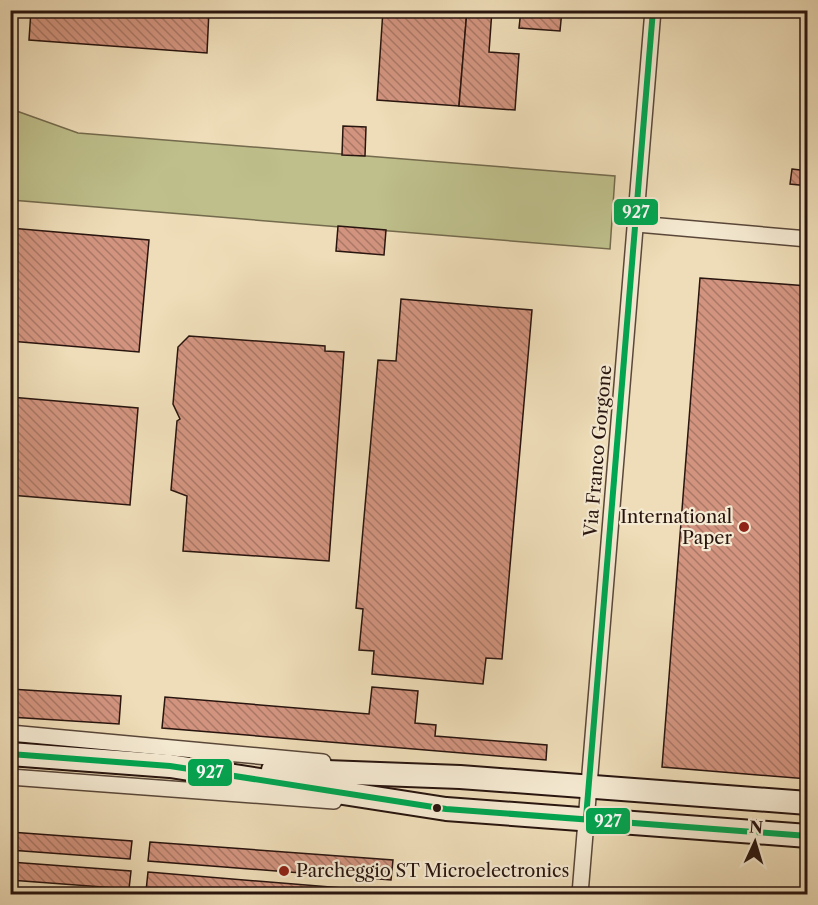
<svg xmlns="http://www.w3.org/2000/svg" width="818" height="905" viewBox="0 0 818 905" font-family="'Libre Caslon Text',serif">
<defs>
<pattern id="building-back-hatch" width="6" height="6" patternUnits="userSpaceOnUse" patternTransform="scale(1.5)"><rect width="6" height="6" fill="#d2947f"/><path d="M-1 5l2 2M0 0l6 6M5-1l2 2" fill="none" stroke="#aa7866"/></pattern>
</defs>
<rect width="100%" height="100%" fill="#eeddb8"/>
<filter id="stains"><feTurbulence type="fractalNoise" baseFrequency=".00333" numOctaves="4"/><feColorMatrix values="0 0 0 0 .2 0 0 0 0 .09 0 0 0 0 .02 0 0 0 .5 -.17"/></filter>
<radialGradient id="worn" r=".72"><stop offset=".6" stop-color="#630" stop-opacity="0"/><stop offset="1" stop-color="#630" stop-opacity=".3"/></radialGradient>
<polygon fill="#bebf8b" stroke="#746a4d" stroke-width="1.5" points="11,109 78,133 615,176 610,249 11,200"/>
<g fill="url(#building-back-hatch)" stroke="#29150f" stroke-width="1.5">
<polygon points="31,10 209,10 207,53 29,40"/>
<polygon points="383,10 467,10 459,106 377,100"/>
<polygon points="467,10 492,10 489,52 519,54 515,110 459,106"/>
<polygon points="521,10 562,10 560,31 519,28"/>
<polygon points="343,126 366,127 365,156 342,155"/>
<polygon points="792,169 808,171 808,186 790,184"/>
<polygon points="338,226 386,230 384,255 336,251"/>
<polygon points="10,228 149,240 139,352 10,341"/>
<polygon points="700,278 808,286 808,779 662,767"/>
<polygon points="401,299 532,310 502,659 486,658 483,684 372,674 374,651 359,650 363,609 356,608 378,360 396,361"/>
<polygon points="189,336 325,346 325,351 344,352 329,561 183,551 187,496 171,490 177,421 180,419 173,404 178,347"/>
<polygon points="10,397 138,408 130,505 10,495"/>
<polygon points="372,687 418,691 415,723 436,725 435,736 547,745 546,760 162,728 165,697 369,714"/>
<polygon points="10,689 121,696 119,724 10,717"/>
<polygon points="10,832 132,841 130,859 10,850"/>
<polygon points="150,842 393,860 391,880 148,861"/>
<polygon points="10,862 131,871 129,889 10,880"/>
<polygon points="148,872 391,892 390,894 192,894 146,891"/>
</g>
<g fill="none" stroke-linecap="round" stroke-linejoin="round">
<defs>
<g id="street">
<polyline points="637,224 808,239"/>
<polyline points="10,733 323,762"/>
<polyline points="10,777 334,801"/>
<polyline points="580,894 653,10"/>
</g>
<g id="secondary">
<polyline points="10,754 170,766 446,809 808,836"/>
<polyline points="273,770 460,777 808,803"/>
</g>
</defs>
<use href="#street" stroke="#5a4739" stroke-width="18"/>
<use href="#secondary" stroke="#29150f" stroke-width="26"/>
<use href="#street" stroke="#f4e9d1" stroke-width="15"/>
<use href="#secondary" stroke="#f4e9d1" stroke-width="22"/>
<defs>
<g id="bus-1">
<polyline points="10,754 170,766 446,809 808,836"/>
<polyline points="586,818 653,10"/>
</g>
</defs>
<use href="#bus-1" stroke="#f4e9d1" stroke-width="10"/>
<use href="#bus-1" stroke="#00a651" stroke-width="6"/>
</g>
<g fill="#8f2418" stroke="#f4e9d1" stroke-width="2">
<circle cx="744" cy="527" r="6"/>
<circle cx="284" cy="871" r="6"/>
</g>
<circle fill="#29150f" stroke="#f4e9d1" stroke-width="2" cx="437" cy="808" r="5"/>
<g text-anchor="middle" stroke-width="4.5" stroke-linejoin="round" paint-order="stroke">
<g font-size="18" fill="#29150f" stroke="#f4e9d1">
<text transform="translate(598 451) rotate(-85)" y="6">Via Franco Gorgone</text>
</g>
<g font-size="18" fill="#29150f" stroke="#f4e9d1" text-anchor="end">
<text x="732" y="523">International<tspan x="732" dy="21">Paper</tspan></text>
<text x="296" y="877" text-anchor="start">Parcheggio ST Microelectronics</text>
</g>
</g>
<g stroke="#f4e9d1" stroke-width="2">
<rect x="613" y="198" width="46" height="28" rx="6" fill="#00a651"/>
<rect x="187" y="758" width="46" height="29" rx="6" fill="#00a651"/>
<rect x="585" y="807" width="46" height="28" rx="6" fill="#00a651"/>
</g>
<g font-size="16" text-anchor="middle" font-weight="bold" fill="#fff">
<text x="636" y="218">927</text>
<text x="210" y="778">927</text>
<text x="608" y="827">927</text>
</g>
<rect width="818" height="905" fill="none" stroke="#eeddb8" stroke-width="36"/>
<rect x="12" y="12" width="794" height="881" fill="none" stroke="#29150f" stroke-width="3"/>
<rect x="18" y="18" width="782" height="869" fill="none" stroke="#29150f" stroke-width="1.5"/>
<g transform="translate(755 842) rotate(4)" stroke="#f4e9d1" stroke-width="4.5" paint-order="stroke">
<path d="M0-4.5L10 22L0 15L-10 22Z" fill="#29150f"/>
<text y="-9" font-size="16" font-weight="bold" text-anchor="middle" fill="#29150f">N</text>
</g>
<rect width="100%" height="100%" filter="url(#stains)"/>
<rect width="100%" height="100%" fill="url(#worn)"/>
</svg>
